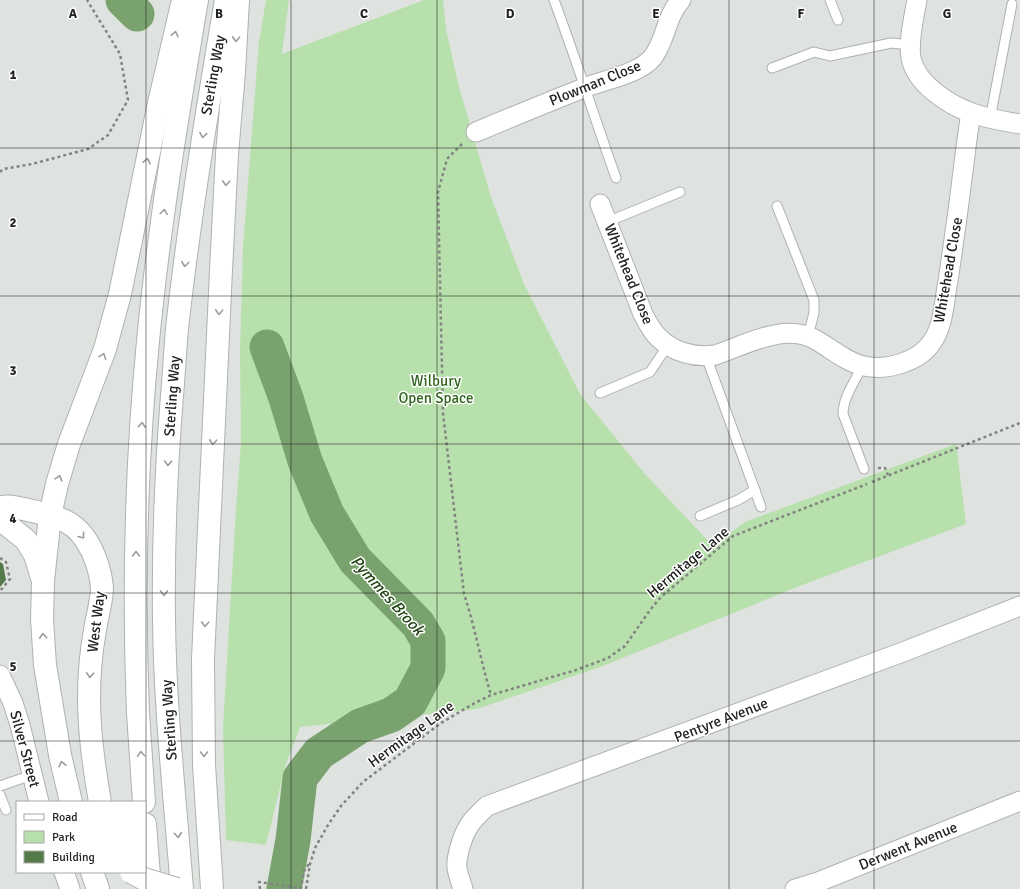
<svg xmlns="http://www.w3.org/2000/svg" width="1020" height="889" viewBox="0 0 1020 889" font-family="Signika,sans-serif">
<rect width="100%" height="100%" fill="#dfe3df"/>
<polygon fill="#b8e0ac" points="266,0 289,0 282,54 424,0 443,0 446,29 459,87 491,197 524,284 580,394 645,474 713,546 745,522 956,444 966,524 797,587 603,666 477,709 300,727 285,767 266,845 226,840 223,727 236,508 241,443 240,351 243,247 259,41"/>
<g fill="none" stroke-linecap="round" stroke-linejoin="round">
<g stroke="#7aa26e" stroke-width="35">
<polyline points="123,0 137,14"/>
<polyline points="267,347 286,398 305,461 327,514 355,560 418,624 428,641 428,668 410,702 391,715 360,726 319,753 300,778 293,840 284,889"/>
</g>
</g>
<polygon fill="#537a48" points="0,562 3,564 6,580 0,587"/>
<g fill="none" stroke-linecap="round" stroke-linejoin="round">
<defs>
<g id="service">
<path d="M 554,0 C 576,59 595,119 616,178"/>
<polyline points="830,0 838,20"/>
<polyline points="772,68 814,52 830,56 891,43 911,45"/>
<polyline points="990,119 1012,4"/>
<polyline points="777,206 814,300 814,313 808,336"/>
<polyline points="607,222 680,192"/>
<polyline points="706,356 761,507"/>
<path d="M 862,366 C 855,382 843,397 843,414 L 864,469"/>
<polyline points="600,393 650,372 668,345"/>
<polyline points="700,516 738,500 755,490"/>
<polyline points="0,786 32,775"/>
<polyline points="0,795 6,810"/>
</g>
<g id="minor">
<path d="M 917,0 C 914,17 908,41 911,58 C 916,84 949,105 972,113 C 988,119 1004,121 1020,124"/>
<path d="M 476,132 C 512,117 548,102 584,88 C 603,80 640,74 653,57 C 666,40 666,16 681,0"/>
<path d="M 600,204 L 643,314 C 647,322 652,332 659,338 C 673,352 695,358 715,355 C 746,345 784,322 816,340 C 832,349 846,362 864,366 C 886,371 919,362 932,342 C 944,325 944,301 948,281 C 953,247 958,213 962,179 C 965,157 967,135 971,113"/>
<polyline points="0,675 13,703 20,725 39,802"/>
<polyline points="64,872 70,889"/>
<path d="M 463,889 C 461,882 458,875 457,868 C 456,861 458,854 460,847 C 466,826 472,820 487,806 L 903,652 L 1020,606"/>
<polyline points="795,889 818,882 1020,801"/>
</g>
<g id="tertiary">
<path d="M 0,507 C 14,505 31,511 45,514 C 51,516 59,518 65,521 C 88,532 100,564 102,588 C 102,601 97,616 95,630 C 91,652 89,676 89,699 C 89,734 94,768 100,802"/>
<polyline points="0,519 26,540 35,555 43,581 42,619 45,665 60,755 71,802"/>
<polyline points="92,872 98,889"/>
</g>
<g id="trunk">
<polyline points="43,581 50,516 57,484 69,444 105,349 120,294 159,103 183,0"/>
<path d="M 144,802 C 142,772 140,743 138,713 C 133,589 136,464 148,341 C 159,226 178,113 197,0"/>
<polyline points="145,824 150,889"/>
<path d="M 182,889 C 175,800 165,710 164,620 C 163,545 166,470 172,396 C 174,373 175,351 177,329 C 189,219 207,109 226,0"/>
<polyline points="212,889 204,765 203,659 221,270 227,154 234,72 238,0"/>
</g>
</defs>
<use href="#service" stroke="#afb2ae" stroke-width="11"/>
<use href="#minor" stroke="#afb2ae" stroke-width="21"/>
<use href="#tertiary" stroke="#afb2ae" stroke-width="24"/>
<use href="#trunk" stroke="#afb2ae" stroke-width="24"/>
<g stroke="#818481" stroke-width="2.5" stroke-dasharray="3 3" stroke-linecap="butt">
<path d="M 462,144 L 447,159 L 438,192 L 443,413 L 464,594 C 475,627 481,662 491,695"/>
<polyline points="0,172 3,169 32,164 88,149 108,135 128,100 120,54 87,0"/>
<polyline points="878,468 885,468 888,475"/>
<polyline points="872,482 1020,423"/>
<polyline points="0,558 6,562 10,579 0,591"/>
<polyline points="260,889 259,882 301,888 304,871 309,864"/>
<polyline points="306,889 310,864 315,848 328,825 341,806 363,782 441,723 473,704 491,695 576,670 608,658 625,646 650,610 661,597 733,536 867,484"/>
</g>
<use href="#service" stroke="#fff" stroke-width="9"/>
<use href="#minor" stroke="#fff" stroke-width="19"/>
<use href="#tertiary" stroke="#fff" stroke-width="22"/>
<use href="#trunk" stroke="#fff" stroke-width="22"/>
<defs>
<polyline id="tertiary-bridge" points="131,872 144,879 177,889"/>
</defs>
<use href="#tertiary-bridge" stroke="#afb2ae" stroke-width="24" stroke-linecap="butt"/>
<use href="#tertiary-bridge" stroke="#fff" stroke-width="22"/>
</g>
<defs><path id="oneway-chevron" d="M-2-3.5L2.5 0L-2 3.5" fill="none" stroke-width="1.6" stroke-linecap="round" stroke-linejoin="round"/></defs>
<g stroke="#9c9c9b">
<use href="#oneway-chevron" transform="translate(175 34) rotate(-77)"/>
<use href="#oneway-chevron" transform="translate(236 39) rotate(93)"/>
<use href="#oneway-chevron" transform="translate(203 135) rotate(99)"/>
<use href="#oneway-chevron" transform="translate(147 161) rotate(-78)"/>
<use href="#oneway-chevron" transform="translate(226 183) rotate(93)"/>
<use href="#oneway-chevron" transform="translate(164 212) rotate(-83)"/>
<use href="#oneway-chevron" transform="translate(185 264) rotate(97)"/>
<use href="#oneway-chevron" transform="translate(219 312) rotate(93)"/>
<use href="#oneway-chevron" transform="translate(103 356) rotate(-69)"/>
<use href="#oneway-chevron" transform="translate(142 425) rotate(-86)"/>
<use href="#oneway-chevron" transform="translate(213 442) rotate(93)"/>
<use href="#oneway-chevron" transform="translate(168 463) rotate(92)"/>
<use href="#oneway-chevron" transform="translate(59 478) rotate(-74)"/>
<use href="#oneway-chevron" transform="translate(82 536) rotate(52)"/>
<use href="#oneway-chevron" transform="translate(136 554) rotate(-90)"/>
<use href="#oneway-chevron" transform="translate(164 593) rotate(91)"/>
<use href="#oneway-chevron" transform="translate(205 624) rotate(93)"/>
<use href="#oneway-chevron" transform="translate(43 636) rotate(-93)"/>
<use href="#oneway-chevron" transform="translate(90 675) rotate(93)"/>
<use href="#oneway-chevron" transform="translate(141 754) rotate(-94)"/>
<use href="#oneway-chevron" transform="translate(204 754) rotate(89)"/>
<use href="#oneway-chevron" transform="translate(62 764) rotate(-103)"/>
<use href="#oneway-chevron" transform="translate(178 835) rotate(85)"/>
</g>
<path fill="none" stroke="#222321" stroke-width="1" stroke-opacity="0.55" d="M 146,0 L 146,889M 291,0 L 291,889M 437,0 L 437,889M 583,0 L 583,889M 729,0 L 729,889M 874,0 L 874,889M 0,148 L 1020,148M 0,296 L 1020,296M 0,444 L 1020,444M 0,593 L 1020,593M 0,741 L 1020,741"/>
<g text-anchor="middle" stroke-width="3" stroke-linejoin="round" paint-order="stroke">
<g font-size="15" fill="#222321" stroke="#fff">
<text transform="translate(213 75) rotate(-80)" y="5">Sterling Way</text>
<text transform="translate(595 83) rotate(-22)" y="5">Plowman Close</text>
<text transform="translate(948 270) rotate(-80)" y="5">Whitehead Close</text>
<text transform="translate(629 274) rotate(68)" y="5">Whitehead Close</text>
<text transform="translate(172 396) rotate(-86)" y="5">Sterling Way</text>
<text transform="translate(688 562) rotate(-40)" y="5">Hermitage Lane</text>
<text transform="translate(96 622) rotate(-83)" y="5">West Way</text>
<text transform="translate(169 720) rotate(-94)" y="5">Sterling Way</text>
<text transform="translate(721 720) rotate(-21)" y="5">Pentyre Avenue</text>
<text transform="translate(411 734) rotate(-36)" y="5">Hermitage Lane</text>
<text transform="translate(25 749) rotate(75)" y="5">Silver Street</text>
<text transform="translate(908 846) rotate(-22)" y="5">Derwent Avenue</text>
</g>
<g font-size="15" fill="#30641e" stroke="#fff">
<text x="436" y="386">Wilbury<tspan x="436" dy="17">Open Space</tspan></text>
</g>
<g font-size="16" font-style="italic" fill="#204713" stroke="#fff">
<text transform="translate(388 595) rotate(48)" y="6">Pymmes Brook</text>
</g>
</g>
<g font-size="13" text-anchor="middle" font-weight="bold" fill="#222321" stroke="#fff" stroke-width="3" stroke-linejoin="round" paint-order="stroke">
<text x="73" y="18">A</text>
<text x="219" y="18">B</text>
<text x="364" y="18">C</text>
<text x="510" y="18">D</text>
<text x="656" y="18">E</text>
<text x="801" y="18">F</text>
<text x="947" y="18">G</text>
<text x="13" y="79">1</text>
<text x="13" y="227">2</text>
<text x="13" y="375">3</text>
<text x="13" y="523">4</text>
<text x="13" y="671">5</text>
</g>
<rect x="16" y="801" width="130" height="72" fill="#ffffff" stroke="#a7a7a6"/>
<rect x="24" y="814" width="20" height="6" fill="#ffffff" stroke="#a7a7a6"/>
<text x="52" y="821" font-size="12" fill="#222321">Road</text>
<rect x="24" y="831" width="20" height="12" fill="#b8e0ac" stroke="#a7a7a6"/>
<text x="52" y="841" font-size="12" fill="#222321">Park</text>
<rect x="24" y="851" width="20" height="12" fill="#537a48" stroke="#a7a7a6"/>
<text x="52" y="861" font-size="12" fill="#222321">Building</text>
</svg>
